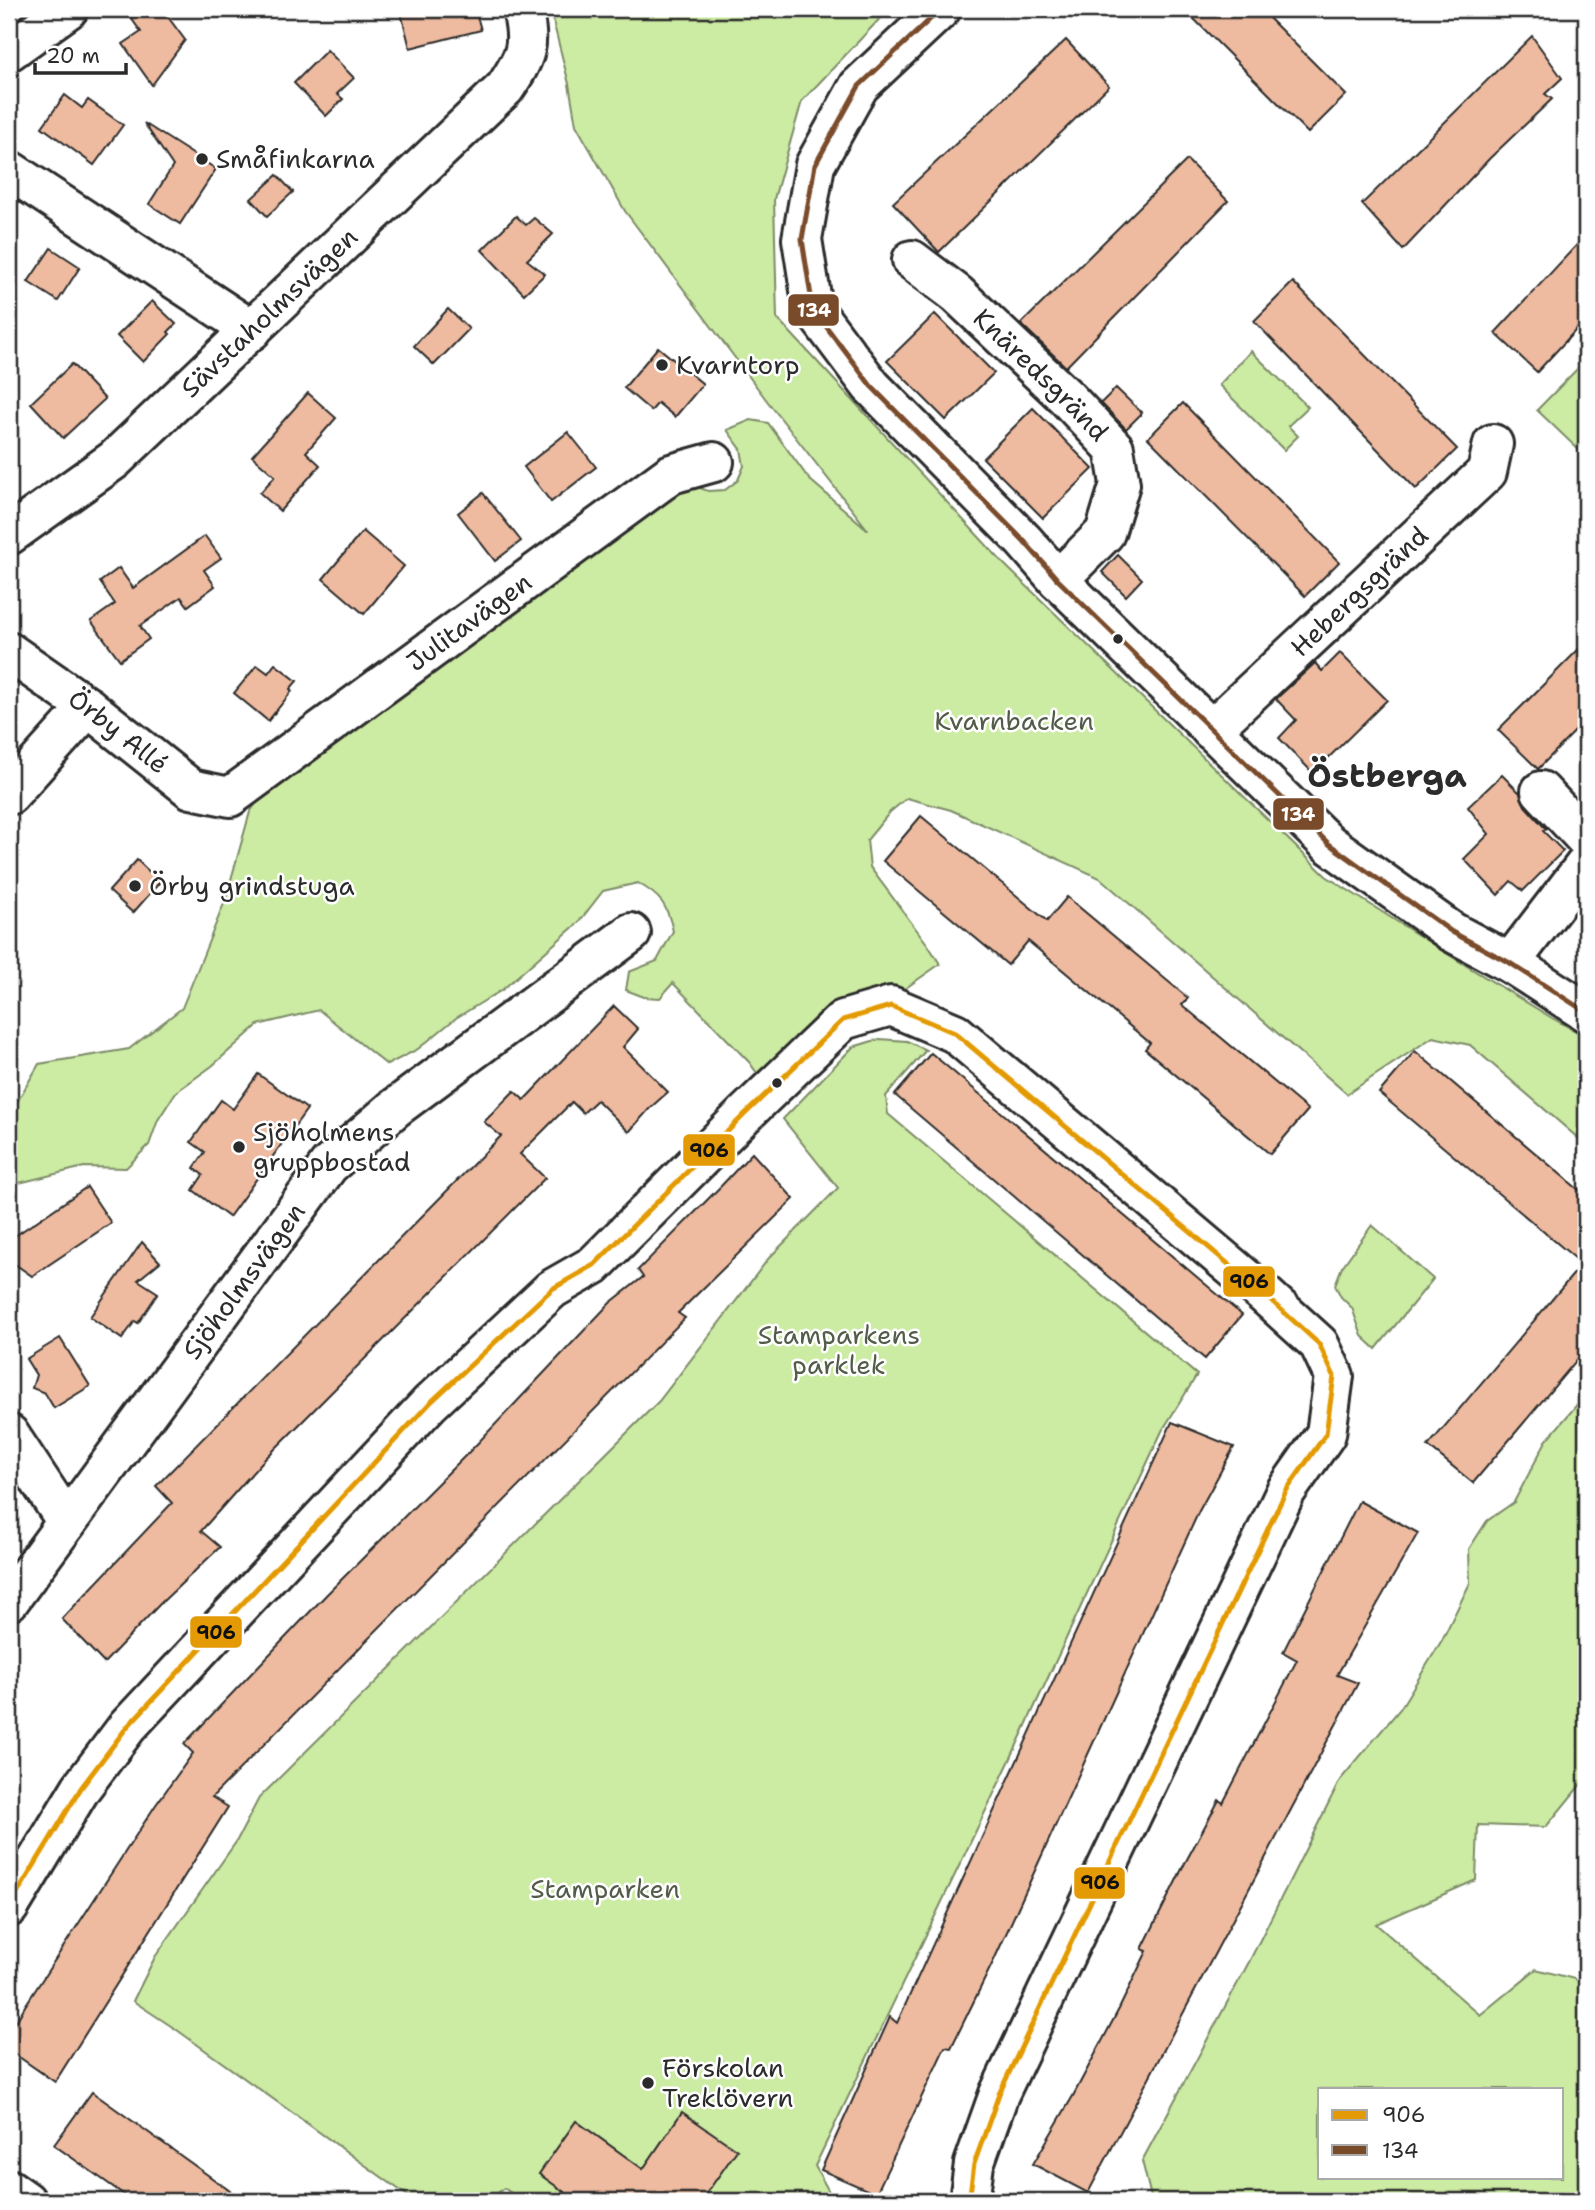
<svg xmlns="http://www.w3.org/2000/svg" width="1595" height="2210" viewBox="0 0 1595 2210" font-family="'Shantell Sans',sans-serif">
<rect width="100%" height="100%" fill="#fff"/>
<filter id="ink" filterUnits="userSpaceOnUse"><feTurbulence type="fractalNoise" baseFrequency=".0143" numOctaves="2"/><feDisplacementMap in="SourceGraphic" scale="14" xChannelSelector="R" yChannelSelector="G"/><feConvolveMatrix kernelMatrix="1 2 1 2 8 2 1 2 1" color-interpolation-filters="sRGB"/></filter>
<g filter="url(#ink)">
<g fill="#cceba3" stroke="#7c8b67" stroke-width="2" fill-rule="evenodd">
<path d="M 550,9 L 889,9 L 802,101 L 774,199 L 777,318 L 1004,564 L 1326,876 L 1457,960 L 1552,1018 L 1586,1037 L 1586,1145 L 1470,1045 L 1433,1037 L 1347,1094 L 1100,878 L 951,810 L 907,798 L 890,812 L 867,840 L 870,867 L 928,945 L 940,964 L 900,992 L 871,991 L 841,1009 L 762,1080 L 749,1062 L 673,983 L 660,998 L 644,997 L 626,990 L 629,972 L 657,961 L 673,931 C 667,905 662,897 638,883 L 603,891 L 578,923 L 502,990 L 456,1018 L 418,1049 L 387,1065 L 319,1010 L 258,1025 L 212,1066 L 176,1092 L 158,1120 L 149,1145 L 126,1168 L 84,1167 L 19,1183 L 9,1180 L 9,1116 L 39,1064 L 129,1049 L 182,1008 L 225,901 L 250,812 L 272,781 L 663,495 L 695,486 L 708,491 L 725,490 L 738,480 L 744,466 L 741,449 L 727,430 L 751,420 L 768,423 L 809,479 L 868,530 L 768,402 L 625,211 L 576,125 L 569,84 Z"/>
<polygon points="1251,351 1308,407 1288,426 1298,436 1284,450 1219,385"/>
<polygon points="1586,360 1586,457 1537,410"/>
<polygon points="879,1039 907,1041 926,1050 886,1096 888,1114 1197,1375 1162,1431 1010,1760 815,2166 834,2201 522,2201 504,2188 488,2201 415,2201 177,2030 133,2001 155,1957 236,1842 259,1798 659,1401 769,1258 838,1188 783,1119 853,1047"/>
<polygon points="1372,1225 1433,1279 1376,1349 1362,1336 1352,1308 1341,1297 1335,1285 1342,1267"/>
<path d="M 1586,1394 L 1586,1784 L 1581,1784 L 1546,1827 L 1478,1825 L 1476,1880 L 1376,1924 L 1480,2015 L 1536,1969 L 1586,1982 L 1586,2201 L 1152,2201 L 1142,2161 L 1249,1962 L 1340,1780 L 1400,1709 L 1442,1640 L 1470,1583 L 1469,1549 L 1487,1521 L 1514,1502 L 1546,1441 ZM 1320,2089 L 1562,2089 L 1562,2177 L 1320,2177 Z"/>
</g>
<g fill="#eebba0" stroke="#2b2b2b" stroke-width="2">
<polygon points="145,9 162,9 185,40 152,85 123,44 141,32 131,18"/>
<polygon points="400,9 475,9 481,30 410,48"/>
<polygon points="1184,9 1260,9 1346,95 1308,133"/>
<polygon points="1532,36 1562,78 1545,94 1552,99 1490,158 1403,250 1362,204"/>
<polygon points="1066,40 1109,86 939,252 893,203"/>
<polygon points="327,50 354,78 337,94 343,99 326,116 294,83"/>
<polygon points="65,95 82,108 88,100 123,125 94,165 42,127"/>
<polygon points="144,123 216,169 180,224 149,204 173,166"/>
<polygon points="1187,160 1228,201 1066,367 1021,324"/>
<polygon points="277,175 293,192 267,216 251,199"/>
<polygon points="516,216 526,225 534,218 553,234 527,260 545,274 524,294 482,250"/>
<polygon points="1586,235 1586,319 1537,372 1495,333"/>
<polygon points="51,248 80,267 58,301 28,282"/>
<polygon points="1293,282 1457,449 1416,489 1254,321"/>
<polygon points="152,301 176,324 168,332 170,334 143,362 117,336"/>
<polygon points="448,309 469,329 434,365 414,346"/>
<polygon points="935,314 994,373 946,420 887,361"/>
<polygon points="658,347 703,384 675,417 658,403 651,411 624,388"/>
<polygon points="72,364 105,399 63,438 31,403"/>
<polygon points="1116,388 1142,413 1126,429 1101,403"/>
<polygon points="308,393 336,418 306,452 320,465 280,511 260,493 275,476 252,456"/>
<polygon points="1183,403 1339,562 1305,596 1148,438"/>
<polygon points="1033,408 1093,469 1043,518 983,458"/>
<polygon points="568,432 596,467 551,502 524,467"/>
<polygon points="483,493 521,541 495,561 458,513"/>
<polygon points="363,531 404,566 364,614 323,579"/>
<polygon points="205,536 221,558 204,570 215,586 188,606 181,597 140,626 149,639 120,660 91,621 115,604 100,582 119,568 133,588"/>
<polygon points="1118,555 1142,579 1126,596 1102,572"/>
<polygon points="1586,642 1586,720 1538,769 1498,730"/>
<polygon points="1340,653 1387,700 1313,773 1279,738 1296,720 1276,699 1315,663 1322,671"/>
<polygon points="275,664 297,681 290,689 292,691 268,721 234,693 257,665 268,673"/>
<polygon points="1502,775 1520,793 1525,806 1546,829 1543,831 1563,851 1523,891 1511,881 1498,895 1464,859 1489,834 1468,807"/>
<polygon points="921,816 1047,921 1067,897 1188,998 1182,1005 1308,1110 1270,1154 1145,1049 1150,1043 1028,941 1008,965 883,861"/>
<polygon points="137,860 160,882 133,913 109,891"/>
<polygon points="614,1006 638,1029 623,1047 668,1092 650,1108 629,1132 597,1100 583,1113 572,1102 520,1154 545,1178 262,1462 201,1531 220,1547 159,1605 104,1663 62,1619 172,1503 156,1486 501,1136 484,1122 514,1091 524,1100"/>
<polygon points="1415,1051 1586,1196 1586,1349 1473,1483 1428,1446 1582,1264 1379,1093"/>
<polygon points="931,1053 1242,1315 1205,1359 895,1095"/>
<polygon points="258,1074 307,1109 229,1217 193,1190 203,1175 194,1168 205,1152 191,1142 221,1100 233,1109"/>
<polygon points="752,1153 794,1199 678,1313 685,1318 212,1797 228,1807 55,2082 9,2050 9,2034 25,2006 155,1806 193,1753 184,1744 326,1595 474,1447 610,1303 643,1277 638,1270 722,1185"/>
<polygon points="87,1187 111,1223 32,1276 9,1260 9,1240"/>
<polygon points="142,1242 160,1262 138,1280 158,1293 138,1323 135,1321 122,1339 90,1317"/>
<polygon points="60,1338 90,1386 54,1408 45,1393 32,1388 36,1375 26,1359"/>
<polygon points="1172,1422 1234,1447 1199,1511 995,1958 951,2048 945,2047 876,2194 821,2170 890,2017 897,2023"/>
<polygon points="1359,1501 1418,1533 1337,1675 1358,1683 1088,2193 1033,2164 1073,2096 1119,2009 1147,1951 1142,1949 1185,1863 1219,1800 1223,1803 1297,1660 1283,1652"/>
<polygon points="92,2092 244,2201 133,2201 54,2145"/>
<polygon points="682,2112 737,2150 701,2201 577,2201 539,2174 576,2121 643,2169"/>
</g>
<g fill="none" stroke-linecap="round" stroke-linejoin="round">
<defs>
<g id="minor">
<polyline points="941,9 859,86 815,165 802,239 813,309 871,386 1024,541 1058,580 1329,844 1452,932 1510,963 1586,1012"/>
<polyline points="9,51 68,9"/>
<polyline points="9,170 252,330"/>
<path id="s1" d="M 912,260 L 957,294 L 1066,397 L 1114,448 L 1120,484 L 1105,533 L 1058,580"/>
<path id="s2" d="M 9,535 L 114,460 L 505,88 C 526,56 531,47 522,9"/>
<path id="s3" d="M 9,652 L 88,707 L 191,789 L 230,797 L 671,474 L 714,462"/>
<path id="s4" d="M 1211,730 L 1487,472 L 1493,444"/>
<polyline points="1541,791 1586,839"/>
<polyline points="9,795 88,707"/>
<polyline points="1510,963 1586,864"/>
<polyline points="9,1434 67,1522"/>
<path id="s5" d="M 9,1601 L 329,1165 L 395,1108 L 631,933"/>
<polyline points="9,1907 81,1788 127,1727 430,1403 552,1289 594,1265 745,1114 843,1020 891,1006 955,1033 1265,1295 1319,1344 1334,1376 1326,1434 1286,1491 999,2094 974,2164 969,2201"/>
<polyline points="9,2189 26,2201"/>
</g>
</defs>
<use href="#minor" stroke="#2b2b2b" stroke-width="44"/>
<use href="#minor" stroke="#fff" stroke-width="38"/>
<defs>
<polyline id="bus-1" points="9,1907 81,1788 127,1727 430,1403 552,1289 594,1265 745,1114 843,1020 891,1006 955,1033 1265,1295 1319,1344 1334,1376 1326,1434 1286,1491 999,2094 974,2164 969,2201"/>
<polyline id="bus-2" points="941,9 859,86 815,165 802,239 813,309 871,386 1024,541 1058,580 1329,844 1452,932 1510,963 1586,1012"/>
</defs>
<use href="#bus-1" stroke="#fff" stroke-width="10"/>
<use href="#bus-2" stroke="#fff" stroke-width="10"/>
<use href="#bus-1" stroke="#e39a04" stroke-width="5"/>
<use href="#bus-2" stroke="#7a4b2a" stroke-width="5"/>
</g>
</g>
<g fill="#2b2b2b" stroke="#fff" stroke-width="2.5">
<circle cx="202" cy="159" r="7"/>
<circle cx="662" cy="365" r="7"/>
<circle cx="1118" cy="639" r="6"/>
<circle cx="135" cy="886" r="7"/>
<circle cx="777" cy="1083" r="6"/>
<circle cx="239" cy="1147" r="7"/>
<circle cx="648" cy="2083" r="7"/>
</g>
<g text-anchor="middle" stroke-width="5" stroke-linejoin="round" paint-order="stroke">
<g font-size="26" fill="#2b2b2b" stroke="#fff" text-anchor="start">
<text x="216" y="168">Småfinkarna</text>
<text x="676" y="374">Kvarntorp</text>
<text x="149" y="895">Örby grindstuga</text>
<text x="253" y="1141">Sjöholmens<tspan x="253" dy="30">gruppbostad</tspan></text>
<text x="662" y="2077">Förskolan<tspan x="662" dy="30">Treklövern</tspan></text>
</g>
<g font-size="26" fill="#2b2b2b" stroke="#fff">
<text dy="9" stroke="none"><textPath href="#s2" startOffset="343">Sävstaholmsvägen</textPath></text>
<text dy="9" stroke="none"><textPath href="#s1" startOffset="173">Knäredsgränd</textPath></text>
<text dy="9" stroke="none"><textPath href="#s4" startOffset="203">Hebergsgränd</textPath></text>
<text dy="9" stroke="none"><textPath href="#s3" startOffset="564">Julitavägen</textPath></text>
<text dy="9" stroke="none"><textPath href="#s3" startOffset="135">Örby Allé</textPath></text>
<text dy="9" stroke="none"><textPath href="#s5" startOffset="397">Sjöholmsvägen</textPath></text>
</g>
<g font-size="26" fill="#535b49" stroke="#fff">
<text x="1014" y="730">Kvarnbacken</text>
<text x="839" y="1344">Stamparkens<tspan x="839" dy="30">parklek</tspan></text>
<text x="605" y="1898">Stamparken</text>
</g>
<g font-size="33" font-weight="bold" fill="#2b2b2b" stroke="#fff">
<text x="1387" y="787">Östberga</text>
</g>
</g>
<g stroke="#fff" stroke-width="2.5">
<rect x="787" y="293" width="53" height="34" rx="7" fill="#7a4b2a"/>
<rect x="1272" y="797" width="53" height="34" rx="7" fill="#7a4b2a"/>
<rect x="682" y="1133" width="54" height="34" rx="7" fill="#e39a04"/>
<rect x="1222" y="1265" width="54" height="33" rx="7" fill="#e39a04"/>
<rect x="189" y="1615" width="54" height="34" rx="7" fill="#e39a04"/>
<rect x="1073" y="1866" width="53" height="34" rx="7" fill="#e39a04"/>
</g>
<g font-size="19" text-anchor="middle" font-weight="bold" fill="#fff">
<text x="814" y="317">134</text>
<text x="1298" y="821">134</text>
</g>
<g font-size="19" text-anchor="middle" font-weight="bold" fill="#111">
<text x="709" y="1157">906</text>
<text x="1249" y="1288">906</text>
<text x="216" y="1639">906</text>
<text x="1100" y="1889">906</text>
</g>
<rect width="1595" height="2210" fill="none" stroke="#fff" stroke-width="35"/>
<rect x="18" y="18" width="1560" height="2175" fill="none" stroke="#2b2b2b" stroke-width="2.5" filter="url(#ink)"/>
<rect x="1318" y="2088" width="245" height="91" fill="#ffffff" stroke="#aaaaaa" stroke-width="2"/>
<rect x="1332" y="2110" width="35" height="10" fill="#e39a04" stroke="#aaaaaa" stroke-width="2"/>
<text x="1382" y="2122" font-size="21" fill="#2b2b2b">906</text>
<rect x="1332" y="2145" width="35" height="10" fill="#7a4b2a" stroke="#aaaaaa" stroke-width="2"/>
<text x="1382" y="2158" font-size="21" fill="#2b2b2b">134</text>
<path d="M35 63v10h91v-10" fill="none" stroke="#2b2b2b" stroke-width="3.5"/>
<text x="46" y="63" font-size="21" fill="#2b2b2b" stroke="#ffffff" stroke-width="5" paint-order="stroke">20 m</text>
</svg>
